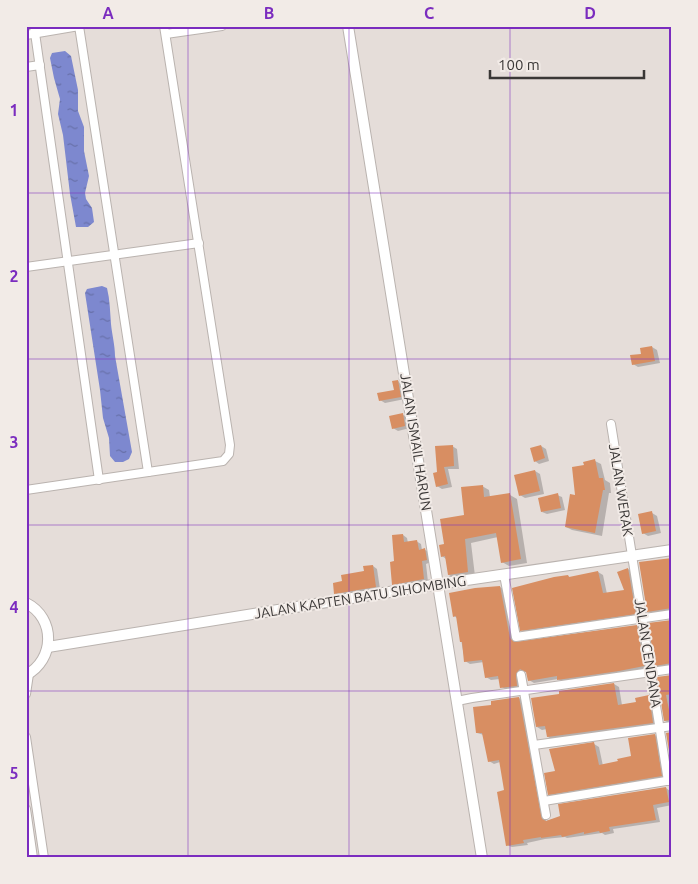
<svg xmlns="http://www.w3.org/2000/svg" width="698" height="884" viewBox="0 0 698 884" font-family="Ubuntu,sans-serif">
<defs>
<pattern id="water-ripples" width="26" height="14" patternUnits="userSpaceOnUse" patternTransform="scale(1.25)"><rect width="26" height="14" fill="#7d88cf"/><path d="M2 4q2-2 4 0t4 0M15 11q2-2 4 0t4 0" fill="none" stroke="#6770a9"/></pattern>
</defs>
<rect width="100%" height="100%" fill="#e5ddd9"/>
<g fill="url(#water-ripples)">
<polygon points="65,51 71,56 78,90 78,111 84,127 84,151 89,176 85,193 86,199 92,208 94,222 88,227 76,227 70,194 63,135 58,114 60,99 54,78 50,58 52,53"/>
<path d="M 102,286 L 107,288 C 110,300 110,312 111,324 C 112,335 115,345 115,356 L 132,452 L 129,459 L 123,462 L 115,462 L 110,456 L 109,438 L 103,418 L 100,390 L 85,293 L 87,289 Z"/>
</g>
<g fill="#0003">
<polygon points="652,347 657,350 660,363 638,367 633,364 642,355 641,349"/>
<polygon points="398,381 402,384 405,399 385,403 380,400 396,391"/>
<polygon points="403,415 408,417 410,428 398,431 393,428"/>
<polygon points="452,446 457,449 459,469 448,469 452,487 442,489 437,486 439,473"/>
<polygon points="541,446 546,449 549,461 539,464 535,461"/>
<polygon points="595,461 601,464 605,480 610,483 611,493 609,493 602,536 572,530 566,527 585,466"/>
<polygon points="535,471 540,474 544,494 525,498 520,495"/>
<polygon points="482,486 489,490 490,497 510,495 517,499 527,563 509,566 502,562 498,537 471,543 475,576 456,579 449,575 446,559 442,556 446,545 465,516"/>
<polygon points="557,495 562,497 565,510 547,514 542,512"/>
<polygon points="652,513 657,516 661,533 648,536 643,533"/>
<polygon points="403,535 407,538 408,543 416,541 421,544 422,550 425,550 429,552 431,562 426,564 428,582 398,586 393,584 396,562"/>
<polygon points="672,559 672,612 653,614 648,611"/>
<polygon points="373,566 377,569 380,589 340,596 335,593 343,583"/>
<polygon points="628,569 633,572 640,616 527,633 522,630 568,576 571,578 598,572 603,575 607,594 626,591"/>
<polygon points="500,587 505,590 515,642 637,626 642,629 648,668 625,673 563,682 558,679 534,683 529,680 527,671 520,676 522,688 507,690 502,687 500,679 491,680 486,677 484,662 470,664 465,661 457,618 454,616"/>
<polygon points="672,621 672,667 662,668 656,665"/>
<polygon points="672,676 672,724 671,724 665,721 658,678"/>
<polygon points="614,684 619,687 622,705 638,703 648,696 653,699 658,725 554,740 548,737 547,729 542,730 537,727"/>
<polygon points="519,698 523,701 546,821 666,788 670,791 672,805 657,808 660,822 613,829 614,833 605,835 602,833 567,838 565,837 545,839 527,843 528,845 512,847 507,845 506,791 500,762 494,764 489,761 484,735 477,733 493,706"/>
<polygon points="655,735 659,738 666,778 554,797 549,794 557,772 594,744 599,747 603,766 633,757"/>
</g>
<g fill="#d88e62">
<polygon points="652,346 655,361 632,365 630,355 641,354 640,348"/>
<polygon points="398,380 401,397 379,401 377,393 394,390 392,381"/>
<polygon points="403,413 405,426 392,429 389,416"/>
<polygon points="453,445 454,466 444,467 448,484 436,487 433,473 437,472 435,446"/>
<polygon points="541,445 545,458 534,462 530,448"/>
<polygon points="595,459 599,478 603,478 605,490 603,490 595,533 565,527 570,494 575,495 572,467 584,465 583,462"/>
<polygon points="535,470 540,491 519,496 514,475"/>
<polygon points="483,485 484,497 510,493 521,559 501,563 496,533 465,539 468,572 448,575 445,556 441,557 439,545 444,544 440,519 464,515 461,487"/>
<polygon points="558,493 561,508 541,512 538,498"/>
<polygon points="652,511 656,531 642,534 638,514"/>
<polygon points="403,534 404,542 417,540 419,550 425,548 427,560 422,561 424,579 392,585 390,562 394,561 392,535"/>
<polygon points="672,558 672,608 647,612 639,562"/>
<polygon points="373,565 376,587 334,594 333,583 342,581 341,575 364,571 363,566"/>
<polygon points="628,568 636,614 520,631 512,588 554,577 568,575 569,577 598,571 603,593 624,590 617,572"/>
<polygon points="500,586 510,638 514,642 637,625 644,666 619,671 557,680 557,676 528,681 526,672 520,669 516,674 517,686 500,688 498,676 485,678 482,660 464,662 462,642 460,642 456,616 453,617 449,593 475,588"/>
<polygon points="672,620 672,663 655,666 648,623"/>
<polygon points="672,675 672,694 666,695 671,720 664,721 657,677"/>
<polygon points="614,683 618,705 636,702 635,698 649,695 653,723 547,737 545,726 536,727 531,698 559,694 559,691"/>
<polygon points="519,697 542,819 546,821 560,816 558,804 666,787 669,802 653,805 656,820 609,827 610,831 600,833 599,831 584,834 584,832 562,837 561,835 541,838 541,837 523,840 524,843 506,846 497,792 504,790 499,760 488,762 482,733 476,733 473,707 491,705 491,701"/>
<polygon points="672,732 672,769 666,733"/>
<polygon points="655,734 662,776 548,795 544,773 555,771 549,749 594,742 599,765 618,761 617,759 631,756 628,738"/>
</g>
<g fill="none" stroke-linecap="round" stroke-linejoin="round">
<defs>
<g id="minor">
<polyline points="34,26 99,480"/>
<polyline points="166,34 222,26"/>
<polyline points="26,35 79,26 148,472"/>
<polyline points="26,67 40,65"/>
<polyline points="26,267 199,243"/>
<polyline points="611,424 668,781"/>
<polyline points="26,490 223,461 229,454 230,445 164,26"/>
<polyline points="504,575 516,637 672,614"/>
<polyline points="521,675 546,815"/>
<polyline points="26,694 29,674"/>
<polyline points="457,701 472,698 672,669"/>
<polyline points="26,737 44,858"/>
<polyline points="534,745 672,726"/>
<polyline points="544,801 672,780"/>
<polyline points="26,809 33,858"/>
</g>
<g id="tertiary">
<polyline points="348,26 482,858"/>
<path d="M 26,603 C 56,618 55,660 26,675"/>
<polyline points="48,647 439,584 672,550"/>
</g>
</defs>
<use href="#minor" stroke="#bab3af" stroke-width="10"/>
<use href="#tertiary" stroke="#bab3af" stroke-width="12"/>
<use href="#minor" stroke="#fff" stroke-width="8"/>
<use href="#tertiary" stroke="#fff" stroke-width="10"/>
</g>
<path fill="none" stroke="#7b2cbf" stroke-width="1" stroke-opacity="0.55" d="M 188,26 L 188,858M 349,26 L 349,858M 510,26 L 510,858M 26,193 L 672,193M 26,359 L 672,359M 26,525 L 672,525M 26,691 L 672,691"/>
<g text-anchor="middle" stroke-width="4" stroke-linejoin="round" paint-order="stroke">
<g font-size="14" fill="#3a3736" stroke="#f2ebe7">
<text transform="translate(416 442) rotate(81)" y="5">JALAN ISMAIL HARUN</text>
<text transform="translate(621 490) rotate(81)" y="5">JALAN WERAK</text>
<text transform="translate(360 597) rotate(-9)" y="5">JALAN KAPTEN BATU SIHOMBING</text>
<text transform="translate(648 653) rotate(81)" y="5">JALAN CENDANA</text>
</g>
</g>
<rect width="698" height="884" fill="none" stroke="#f2ebe7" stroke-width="55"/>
<path d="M490 70v8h154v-8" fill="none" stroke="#3a3736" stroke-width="2.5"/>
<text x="498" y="70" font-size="15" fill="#3a3736" stroke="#f2ebe7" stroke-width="4" paint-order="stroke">100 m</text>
<rect x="28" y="28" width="642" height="828" fill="none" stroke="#7b2cbf" stroke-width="2"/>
<g font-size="16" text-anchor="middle" font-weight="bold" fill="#7b2cbf">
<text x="108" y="19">A</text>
<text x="269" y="19">B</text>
<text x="429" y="19">C</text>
<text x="590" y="19">D</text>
<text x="14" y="116">1</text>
<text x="14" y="282">2</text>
<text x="14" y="448">3</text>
<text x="14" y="613">4</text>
<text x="14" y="779">5</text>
</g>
</svg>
